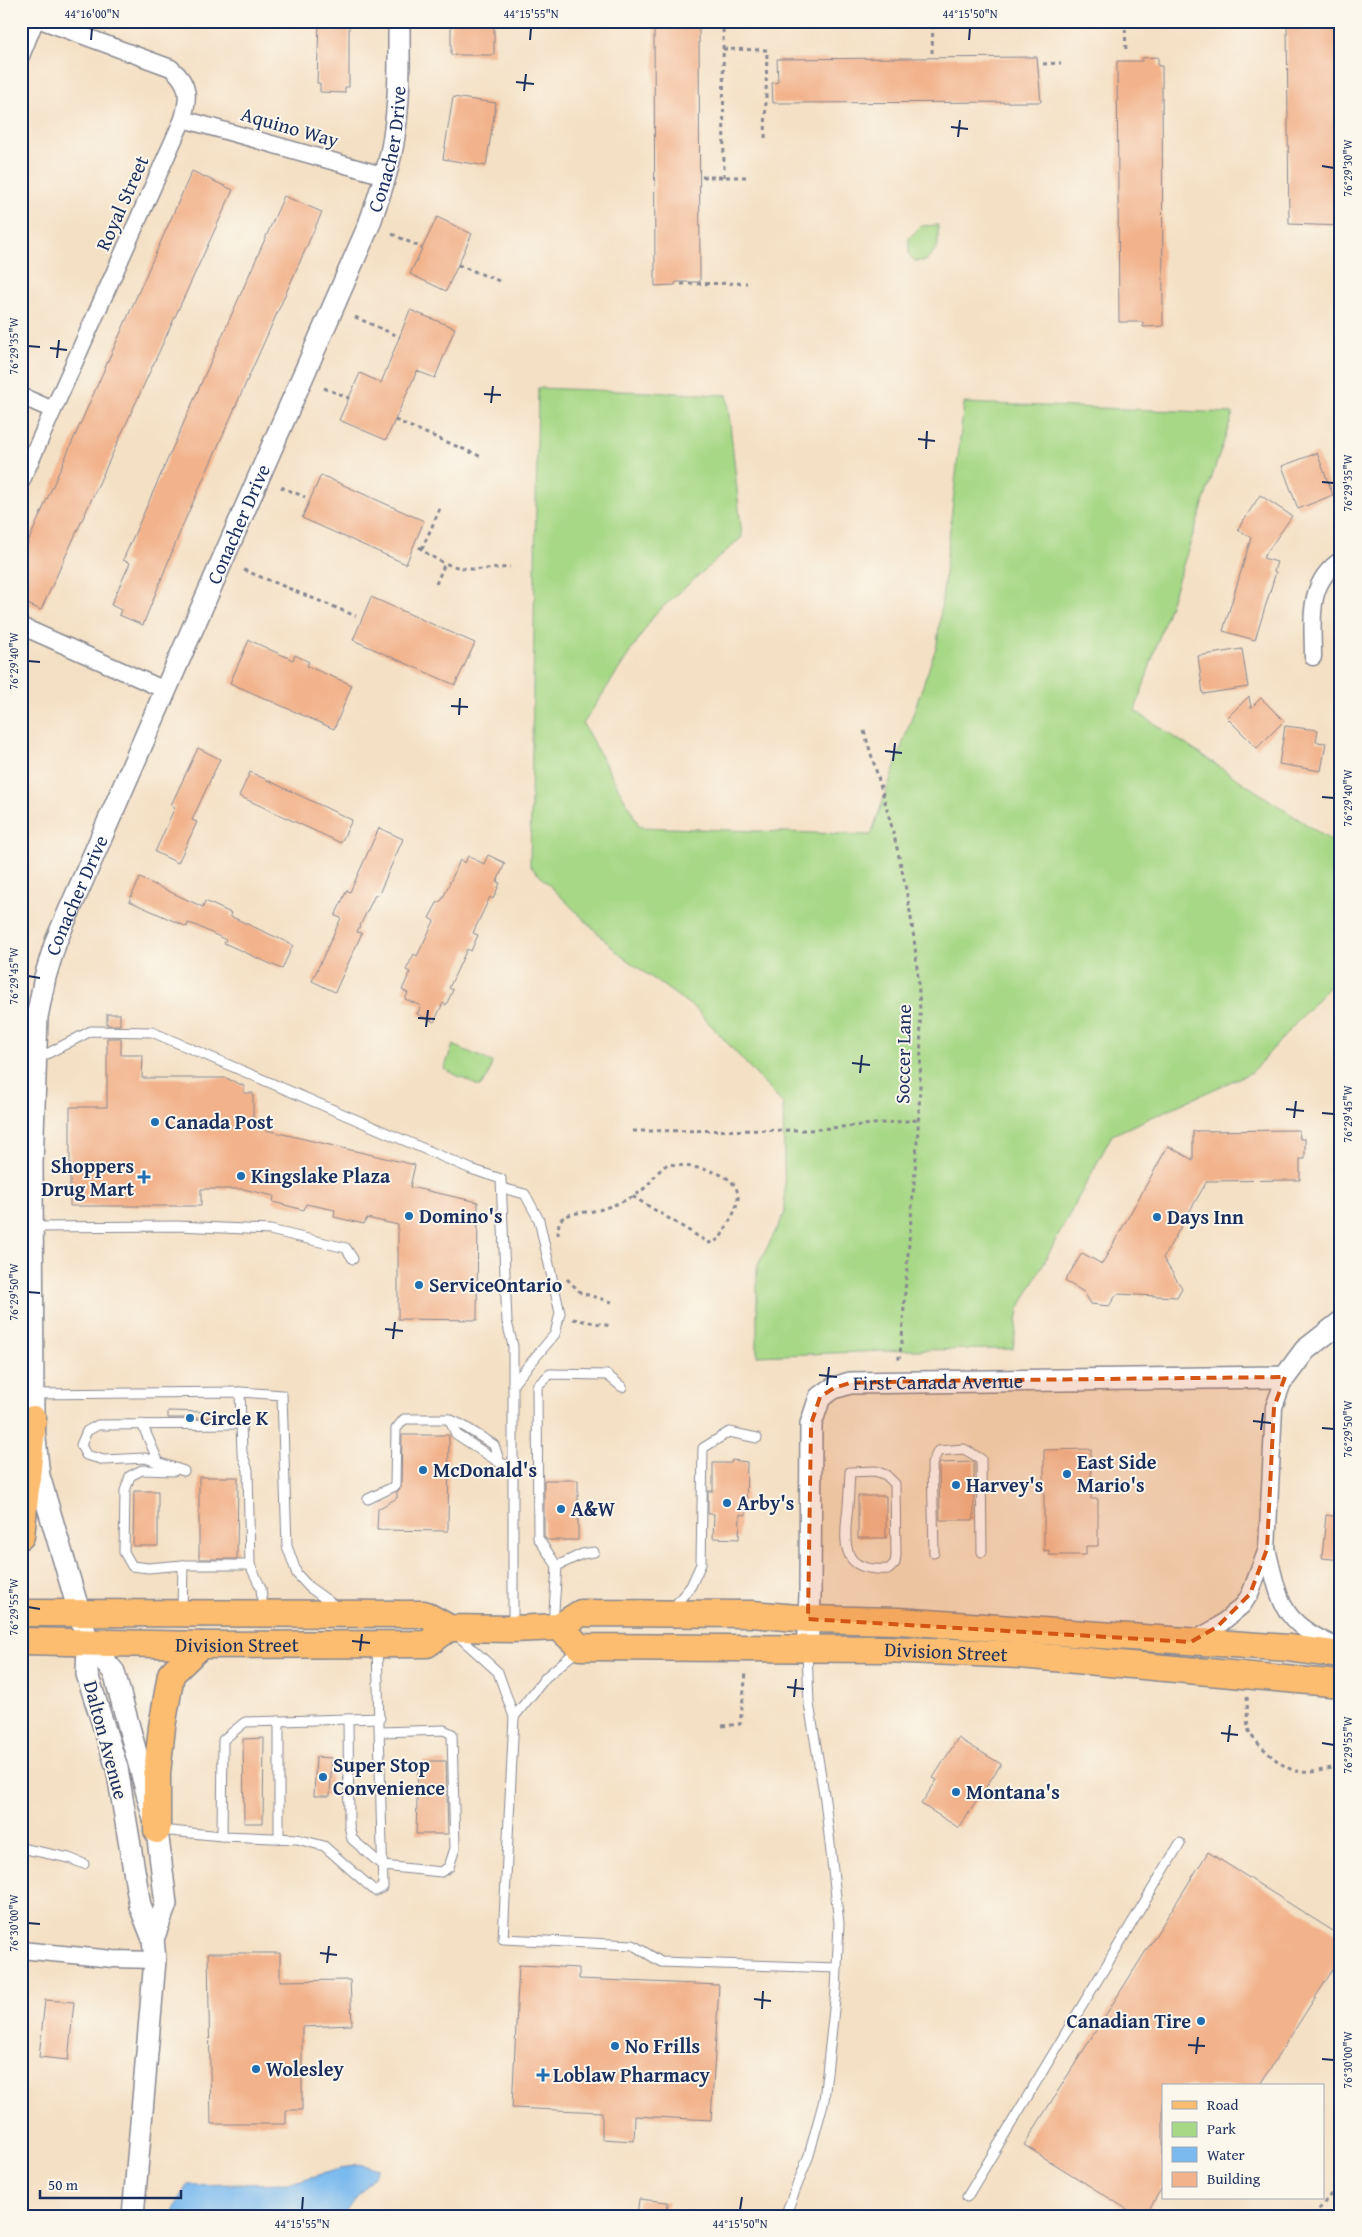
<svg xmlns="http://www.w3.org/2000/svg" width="1362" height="2237" viewBox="0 0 1362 2237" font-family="'Gentium Book Plus',serif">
<rect width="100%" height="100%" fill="#fbf7ec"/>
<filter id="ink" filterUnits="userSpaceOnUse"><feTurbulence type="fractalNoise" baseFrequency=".02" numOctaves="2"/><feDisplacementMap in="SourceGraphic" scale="10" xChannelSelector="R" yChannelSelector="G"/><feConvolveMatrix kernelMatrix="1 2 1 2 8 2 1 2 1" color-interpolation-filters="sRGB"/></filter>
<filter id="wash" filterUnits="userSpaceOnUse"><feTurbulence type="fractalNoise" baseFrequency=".0096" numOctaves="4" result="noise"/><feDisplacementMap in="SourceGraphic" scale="20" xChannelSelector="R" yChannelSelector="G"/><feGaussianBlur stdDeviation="1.12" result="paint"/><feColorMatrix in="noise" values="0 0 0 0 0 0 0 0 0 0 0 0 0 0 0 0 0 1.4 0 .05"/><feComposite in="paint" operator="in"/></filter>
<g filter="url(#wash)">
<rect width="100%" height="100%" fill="#f4e0c4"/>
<g fill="#a7d886" stroke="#618472">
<polygon points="938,225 938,246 926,261 915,261 909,255 909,238 921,226"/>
<polygon points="538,388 727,395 742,537 655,614 583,724 640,827 871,835 937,645 964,403 1233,413 1135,711 1333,842 1341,885 1341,973 1252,1072 1112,1135 1019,1309 1013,1349 910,1350 757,1356 757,1267 785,1213 783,1104 697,1010 620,955 530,866"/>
<polygon points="453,1045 492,1062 488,1077 480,1087 444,1069"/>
</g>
<polygon fill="#7abaee" stroke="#4a74a6" points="358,2164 379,2169 342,2216 173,2216 174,2210 187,2185 290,2183"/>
<g id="blocks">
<g fill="#f2b28b">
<polygon points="319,21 344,21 343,24 349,24 349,87 345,87 345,93 320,92 320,83 317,83"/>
<rect x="451" y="21" width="43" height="34"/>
<polygon points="657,21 699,21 700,282 676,282 675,285 655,286 654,26 657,26"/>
<polygon points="1287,24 1341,24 1341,226 1289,224"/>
<polygon points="1037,57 1041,102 773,103 772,83 778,82 777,59"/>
<polygon points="1158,57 1158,66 1162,66 1163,326 1143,327 1143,322 1119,322 1117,61 1142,61 1142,58"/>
<polygon points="453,97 496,103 486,166 443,159"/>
<polygon points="192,171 233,190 41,610 21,601 21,558"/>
<polygon points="284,196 322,212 182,527 143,625 119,615 121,610 111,605 130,563 123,560"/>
<polygon points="437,217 472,234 446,291 410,274"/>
<polygon points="410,310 455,328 435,378 417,371 386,440 339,420 360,373 381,383"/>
<polygon points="1317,453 1333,495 1298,509 1282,466"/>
<polygon points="321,475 424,521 406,564 302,518"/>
<polygon points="1260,495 1292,516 1263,558 1277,562 1274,571 1276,572 1255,640 1223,631 1251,538 1238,529"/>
<polygon points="371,597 475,643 455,685 353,640"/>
<polygon points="249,640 293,660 295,655 309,662 307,666 352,685 334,729 230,683"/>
<polygon points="1242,649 1248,687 1203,694 1198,656"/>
<polygon points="1249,696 1251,708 1261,698 1284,721 1257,748 1227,718"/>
<polygon points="1285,726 1318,730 1316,742 1326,743 1321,771 1279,764"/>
<polygon points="198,748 220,759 192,820 197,822 178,863 155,852 175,807 171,805"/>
<polygon points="250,772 352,820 341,843 239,796"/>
<polygon points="379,828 403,839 378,896 375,895 357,932 362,933 335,992 312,981 341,918 335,916 347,890 350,892"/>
<polygon points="488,855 505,863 497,882 500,883 493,899 490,897 473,933 478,935 471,951 467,949 449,988 453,990 446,1005 443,1003 434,1022 417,1014 421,1006 405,999 408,993 402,990 410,972 406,970 414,954 417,956 434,921 429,918 437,903 442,900 460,860 465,863 468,856 484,864"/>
<polygon points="140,878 203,907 205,901 231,913 230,916 293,945 282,969 224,943 226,940 195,925 188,923 187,927 129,901"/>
<rect x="107" y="1014" width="13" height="11"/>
<polygon points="107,1038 121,1038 121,1055 143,1055 142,1078 226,1078 244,1086 244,1093 253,1093 253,1127 415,1165 410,1187 478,1202 477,1320 398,1319 398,1225 367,1218 364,1224 334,1217 335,1210 306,1204 304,1210 273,1202 274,1196 243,1189 201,1189 201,1206 70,1206 70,1107 107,1107"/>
<polygon points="1299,1130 1300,1139 1305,1139 1305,1159 1300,1159 1300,1180 1207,1181 1163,1258 1182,1288 1177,1297 1117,1294 1109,1306 1091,1304 1084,1292 1065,1281 1082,1253 1102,1264 1168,1146 1193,1160 1193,1131"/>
<polygon points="168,1411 211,1412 211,1418 168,1418"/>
<polygon points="402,1435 449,1435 448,1531 377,1530 378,1509 397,1498 397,1492 401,1487"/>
<polygon points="1091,1449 1091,1499 1098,1499 1098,1546 1086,1546 1086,1555 1049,1555 1049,1550 1044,1551 1044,1450"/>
<polygon points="732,1460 747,1462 746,1515 740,1514 739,1539 713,1538 714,1514 708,1514 708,1491 713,1491 713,1463 731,1463"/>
<polygon points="974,1462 974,1520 940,1520 939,1463"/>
<polygon points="199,1477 238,1477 237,1559 199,1559"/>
<polygon points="544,1480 578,1480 578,1540 547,1540 544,1536"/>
<polygon points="134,1491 158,1491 158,1546 133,1546"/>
<rect x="858" y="1496" width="28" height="42"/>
<polygon points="1326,1515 1341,1517 1341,1560 1322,1558"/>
<polygon points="264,1738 263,1823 244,1823 243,1739"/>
<polygon points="958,1738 1001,1764 959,1828 921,1804 937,1780 933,1778"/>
<polygon points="316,1757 332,1758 330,1796 314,1796"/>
<polygon points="424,1761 446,1761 448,1834 416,1834 418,1766"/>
<polygon points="1208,1852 1341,1936 1341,1957 1259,2086 1163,2086 1163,2186 1145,2216 1138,2216 1024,2145"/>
<polygon points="208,1953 280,1953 280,1981 350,1980 352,2025 302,2027 302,2110 286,2110 286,2124 211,2124"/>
<polygon points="519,1965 579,1968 579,1979 719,1985 711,2120 635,2116 634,2141 602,2139 602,2112 512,2108"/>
<polygon points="45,2000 74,2002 68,2060 39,2057"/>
<polygon points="639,2199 668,2202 667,2216 637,2216"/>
</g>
</g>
</g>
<g filter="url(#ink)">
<use href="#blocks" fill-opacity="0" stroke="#888891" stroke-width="1"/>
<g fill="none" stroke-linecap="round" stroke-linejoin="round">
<defs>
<g id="service">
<polyline points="37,1059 91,1031 152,1032 471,1169 501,1179 507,1322 513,1346 513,1626"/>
<polyline points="502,1188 525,1194 539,1220 560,1313 555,1334 513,1384"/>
<polyline points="32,1227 177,1226 270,1230 346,1248 353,1259"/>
<polyline points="240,1392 242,1453 248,1470 250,1565"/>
<polyline points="32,1394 240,1392 282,1395 287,1546 297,1574 309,1587 338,1608"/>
<polyline points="449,1419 462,1425 494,1445 500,1463"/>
<polyline points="142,1424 159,1463"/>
<polyline points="174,1471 142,1470 130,1476 125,1491 124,1552 132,1566 148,1568 183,1565"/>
<polyline points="184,1471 145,1458 104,1460 86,1455 81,1445 87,1431 98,1425 241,1424"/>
<path d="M 875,1471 L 886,1475 L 895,1484 L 896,1555 L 895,1563 L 889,1569 C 846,1572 843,1552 847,1515 C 849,1501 849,1486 850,1472 Z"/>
<polyline points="368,1499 395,1486 396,1429 404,1419 449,1419 456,1434 500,1463 513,1467"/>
<polyline points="934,1553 932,1464 938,1451 964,1449 981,1459 982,1552"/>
<polyline points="557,1566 538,1538 537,1386 550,1374 607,1375 622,1387"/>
<polyline points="672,1609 691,1586 701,1564 703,1448 729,1432 757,1438"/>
<polyline points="182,1612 183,1565 250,1565 261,1588 263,1611"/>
<polyline points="553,1625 557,1566 582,1554 594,1552"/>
<polyline points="456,1634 498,1672 514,1717 503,1939 633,1945 661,1962 837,1968"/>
<polyline points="514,1717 546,1677 579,1649"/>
<polyline points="348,1719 349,1825 352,1839 383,1866 441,1872 449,1867 455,1848 452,1734 444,1730 380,1732"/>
<polyline points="279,1721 279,1838"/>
<polyline points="160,1830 222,1836 297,1839 324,1846 375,1891 383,1887 377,1645"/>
<polyline points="222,1836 223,1740 245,1722 380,1718"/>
<polyline points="21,1848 69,1858 84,1864"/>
<polyline points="967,2197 1180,1843"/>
<polyline points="785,2216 809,2155 824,2100 836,1991 839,1923 825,1800 809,1704 807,1650"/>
</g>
<g id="minor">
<polyline points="21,56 35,21"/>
<polyline points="183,119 385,176"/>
<polyline points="21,396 53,410"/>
<path d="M 21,482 L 183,119 C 189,97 190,84 171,68 L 43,21"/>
<polyline points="21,626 165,690"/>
<path d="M 1313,657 C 1313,620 1306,583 1341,560"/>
<path d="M 1267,1549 C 1281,1605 1281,1624 1339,1647"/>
<polyline points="1194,1640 1217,1627 1243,1605 1250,1594 1267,1549 1274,1407 1285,1377"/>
<polyline points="21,1950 113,1959 155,1960"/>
</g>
<g id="tertiary">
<polyline points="88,1642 114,1672 157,1830 166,1904 153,1939"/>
<path id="s1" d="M 807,1650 L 810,1596 L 811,1424 L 820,1397 L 834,1388 L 850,1383 L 1285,1377 L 1305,1350 L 1341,1322"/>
<path id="s2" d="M 133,2216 L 155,1960 L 153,1939 L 140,1906 L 117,1768 L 87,1674 L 88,1642 L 39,1476 L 33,1419 L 32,1164 L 37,1017 L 45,977 L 56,941 L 369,225 C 379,196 390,166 394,136 C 400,98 399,59 399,21"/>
</g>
<g id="primary">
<polyline points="21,1536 33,1419"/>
<polyline points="21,1613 424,1614 449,1628 513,1629 559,1627 581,1613 752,1614 808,1619 899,1621 1288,1648 1341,1655"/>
<path id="s3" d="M 559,1627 L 580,1647 L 885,1649 L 1020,1655 L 1341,1684"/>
<path id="s4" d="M 21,1641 L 201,1645 L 427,1644 L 449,1628"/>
<polyline points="157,1830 157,1773 162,1727 171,1674 201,1645"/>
</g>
</defs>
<use href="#service" stroke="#888891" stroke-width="11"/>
<use href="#minor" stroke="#888891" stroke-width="19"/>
<use href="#tertiary" stroke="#888891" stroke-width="24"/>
<use href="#primary" stroke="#888891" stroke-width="29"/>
<g stroke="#888891" stroke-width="3" stroke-dasharray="4 4" stroke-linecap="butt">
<polyline points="723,21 724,177"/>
<polyline points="1125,21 1126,53"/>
<polyline points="422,24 442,24 442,21"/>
<polyline points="723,49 767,50 765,140"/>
<polyline points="932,53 933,21"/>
<polyline points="1043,64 1061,63"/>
<polyline points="702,177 748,177"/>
<polyline points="392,234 422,248"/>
<polyline points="458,265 502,282"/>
<polyline points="681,284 747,283"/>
<polyline points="355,317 400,337"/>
<polyline points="324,388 349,398"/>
<polyline points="395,420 482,457"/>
<polyline points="281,487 305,497"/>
<path d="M 419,547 C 448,572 474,571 510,567"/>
<polyline points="422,549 441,506"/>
<polyline points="244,570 356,616"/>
<polyline points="436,584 445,563"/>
<path d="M 864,731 C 888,808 910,886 917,967 C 929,1091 908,1217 902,1341 L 898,1363"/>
<polyline points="633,1131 809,1130 917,1120"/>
<path d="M 558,1235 L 559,1221 C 570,1210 588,1214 602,1209 C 614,1205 632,1199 641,1191 C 652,1183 656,1171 668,1164 C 690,1167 740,1169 738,1199 C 737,1211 725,1228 720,1239 L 709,1243 L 632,1196"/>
<polyline points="567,1279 581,1293 612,1302"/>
<polyline points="573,1319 611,1326"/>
<path d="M 1247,1697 C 1248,1707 1246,1722 1249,1731 C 1253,1740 1261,1746 1267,1752 C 1295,1778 1306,1775 1341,1765"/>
<polyline points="722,1726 740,1724 746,1673"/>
<polyline points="1314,2216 1341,2181"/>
</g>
<use href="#service" stroke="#fff" stroke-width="9"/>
<use href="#minor" stroke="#fff" stroke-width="16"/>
<use href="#tertiary" stroke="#fff" stroke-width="21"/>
<use href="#primary" stroke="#fcbd6f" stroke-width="26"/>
</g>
</g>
<path fill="#d45514" fill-opacity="0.2" stroke="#d45514" stroke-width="4" stroke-dasharray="10 6" stroke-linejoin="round" d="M 1285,1377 L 1274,1407 L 1267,1549 L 1250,1594 L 1217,1627 L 1191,1642 L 808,1619 L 811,1424 L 820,1397 L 834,1388 L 850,1383 L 919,1381 Z"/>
<path fill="none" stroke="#1b2f5e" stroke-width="2" d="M 91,40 L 92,28M 530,40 L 531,28M 969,40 L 970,28M 516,82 L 534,84M 524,91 L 526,74M 951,127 L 968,129M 958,137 L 960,120M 1322,166 L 1334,168M 28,346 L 40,347M 50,348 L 67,350M 57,358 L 59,340M 484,394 L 501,395M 491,403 L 493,386M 918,439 L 935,441M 926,449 L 927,431M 1322,482 L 1334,483M 28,661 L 40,662M 451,706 L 468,707M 459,715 L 460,698M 885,751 L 902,753M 893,761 L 895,743M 1322,797 L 1334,798M 28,976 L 40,978M 418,1018 L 435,1019M 426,1027 L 428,1010M 852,1063 L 870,1065M 860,1073 L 862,1055M 1286,1109 L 1304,1111M 1322,1113 L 1334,1114M 1294,1118 L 1296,1101M 28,1292 L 40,1293M 385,1329 L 403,1331M 393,1339 L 395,1322M 819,1375 L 837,1377M 827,1385 L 829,1367M 1253,1421 L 1271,1423M 1322,1428 L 1334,1429M 1261,1430 L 1263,1413M 28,1607 L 40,1609M 352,1641 L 370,1643M 360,1651 L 362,1634M 787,1687 L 804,1689M 794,1697 L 796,1679M 1221,1733 L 1238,1735M 1228,1742 L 1230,1725M 1322,1743 L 1334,1745M 28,1923 L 40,1924M 320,1953 L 337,1955M 327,1963 L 329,1946M 754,1999 L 771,2001M 762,2009 L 763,1991M 1188,2045 L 1205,2046M 1196,2054 L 1198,2037M 1322,2059 L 1334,2060M 302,2210 L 303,2197M 740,2210 L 742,2197"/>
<g fill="#1f6fb2" stroke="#fbf7ec" stroke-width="2">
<circle cx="155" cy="1122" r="5"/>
<circle cx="241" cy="1176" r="5"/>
<path d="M141.5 1169.5h5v5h5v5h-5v5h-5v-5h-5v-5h5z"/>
<circle cx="409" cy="1216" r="5"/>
<circle cx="1157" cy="1217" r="5"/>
<circle cx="419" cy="1285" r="5"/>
<circle cx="190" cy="1418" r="5"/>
<circle cx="423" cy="1470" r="5"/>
<circle cx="1067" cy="1474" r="5"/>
<circle cx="956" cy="1485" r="5"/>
<circle cx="727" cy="1503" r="5"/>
<circle cx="561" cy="1509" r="5"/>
<circle cx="323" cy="1777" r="5"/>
<circle cx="956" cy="1792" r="5"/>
<circle cx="1201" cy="2021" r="5"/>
<circle cx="615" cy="2046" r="5"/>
<circle cx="256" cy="2069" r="5"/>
<path d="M540.5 2067.5h5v5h5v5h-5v5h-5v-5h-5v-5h5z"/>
</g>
<g text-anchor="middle" stroke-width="4" stroke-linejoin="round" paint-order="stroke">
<g font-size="20" fill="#1b2f5e" stroke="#fbf7ec">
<text transform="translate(290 127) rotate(16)" y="7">Aquino Way</text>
<text dy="7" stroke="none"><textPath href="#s2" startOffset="2155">Conacher Drive</textPath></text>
<text transform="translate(122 203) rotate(-66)" y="7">Royal Street</text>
<text dy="7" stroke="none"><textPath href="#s2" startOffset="1750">Conacher Drive</textPath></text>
<text dy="7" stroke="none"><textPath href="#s2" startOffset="1345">Conacher Drive</textPath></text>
<text transform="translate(903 1054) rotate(-89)" y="7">Soccer Lane</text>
<text dy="7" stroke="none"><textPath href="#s1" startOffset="376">First Canada Avenue</textPath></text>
<text dy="7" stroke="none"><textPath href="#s4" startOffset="216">Division Street</textPath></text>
<text dy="7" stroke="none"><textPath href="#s3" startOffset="395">Division Street</textPath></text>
<text transform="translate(106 1740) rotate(75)" y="7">Dalton Avenue</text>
</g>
<g font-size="20" font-weight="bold" fill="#1b2f5e" stroke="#fbf7ec" text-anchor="start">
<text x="165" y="1129">Canada Post</text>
<text x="134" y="1173" text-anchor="end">Shoppers<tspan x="134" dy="23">Drug Mart</tspan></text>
<text x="251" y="1183">Kingslake Plaza</text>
<text x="419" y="1223">Domino's</text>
<text x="1167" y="1224">Days Inn</text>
<text x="429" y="1292">ServiceOntario</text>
<text x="200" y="1425">Circle K</text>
<text x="1077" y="1469">East Side<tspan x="1077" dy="23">Mario's</tspan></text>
<text x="433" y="1477">McDonald's</text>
<text x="966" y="1492">Harvey's</text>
<text x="737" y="1510">Arby's</text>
<text x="571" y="1516">A&amp;W</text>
<text x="333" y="1772">Super Stop<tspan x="333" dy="23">Convenience</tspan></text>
<text x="966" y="1799">Montana's</text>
<text x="1191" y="2028" text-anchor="end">Canadian Tire</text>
<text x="625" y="2053">No Frills</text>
<text x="266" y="2076">Wolesley</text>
<text x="553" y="2082">Loblaw Pharmacy</text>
</g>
</g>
<rect width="1362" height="2237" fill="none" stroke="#fbf7ec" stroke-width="55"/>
<rect x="1162" y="2084" width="162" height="115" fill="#fbf7ec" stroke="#a1a7b3"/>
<rect x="1172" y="2101" width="25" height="8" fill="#fcbd6f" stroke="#a1a7b3"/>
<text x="1207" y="2110" font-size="15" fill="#1b2f5e">Road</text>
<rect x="1172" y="2122" width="25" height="15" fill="#a7d886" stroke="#a1a7b3"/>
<text x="1207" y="2134" font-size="15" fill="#1b2f5e">Park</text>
<rect x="1172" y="2147" width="25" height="15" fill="#7abaee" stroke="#a1a7b3"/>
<text x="1207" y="2160" font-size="15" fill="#1b2f5e">Water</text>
<rect x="1172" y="2172" width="25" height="15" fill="#f2b28b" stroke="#a1a7b3"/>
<text x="1207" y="2184" font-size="15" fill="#1b2f5e">Building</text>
<path d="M40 2190v8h141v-8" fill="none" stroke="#1b2f5e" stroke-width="2.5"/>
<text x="48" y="2190" font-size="15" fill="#1b2f5e" stroke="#fbf7ec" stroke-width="4" paint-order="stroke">50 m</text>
<rect x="28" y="28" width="1306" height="2182" fill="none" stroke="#1b2f5e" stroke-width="2"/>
<g font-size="12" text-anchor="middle" fill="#1b2f5e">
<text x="92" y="18">44°16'00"N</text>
<text x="531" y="18">44°15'55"N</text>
<text x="970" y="18">44°15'50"N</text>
<text transform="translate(1348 168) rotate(-90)" y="4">76°29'30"W</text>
<text transform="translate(14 346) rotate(-90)" y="4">76°29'35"W</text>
<text transform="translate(1348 483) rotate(-90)" y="4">76°29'35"W</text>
<text transform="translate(14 661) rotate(-90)" y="4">76°29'40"W</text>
<text transform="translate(1348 798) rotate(-90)" y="4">76°29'40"W</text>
<text transform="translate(14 976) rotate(-90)" y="4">76°29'45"W</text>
<text transform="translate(1348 1114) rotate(-90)" y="4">76°29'45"W</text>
<text transform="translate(14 1292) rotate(-90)" y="4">76°29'50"W</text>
<text transform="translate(1348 1429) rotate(-90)" y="4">76°29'50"W</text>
<text transform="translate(14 1607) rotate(-90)" y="4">76°29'55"W</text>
<text transform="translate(1348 1745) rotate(-90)" y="4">76°29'55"W</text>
<text transform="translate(14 1923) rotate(-90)" y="4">76°30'00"W</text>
<text transform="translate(1348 2060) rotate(-90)" y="4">76°30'00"W</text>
<text x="302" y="2228">44°15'55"N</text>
<text x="740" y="2228">44°15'50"N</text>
</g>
</svg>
